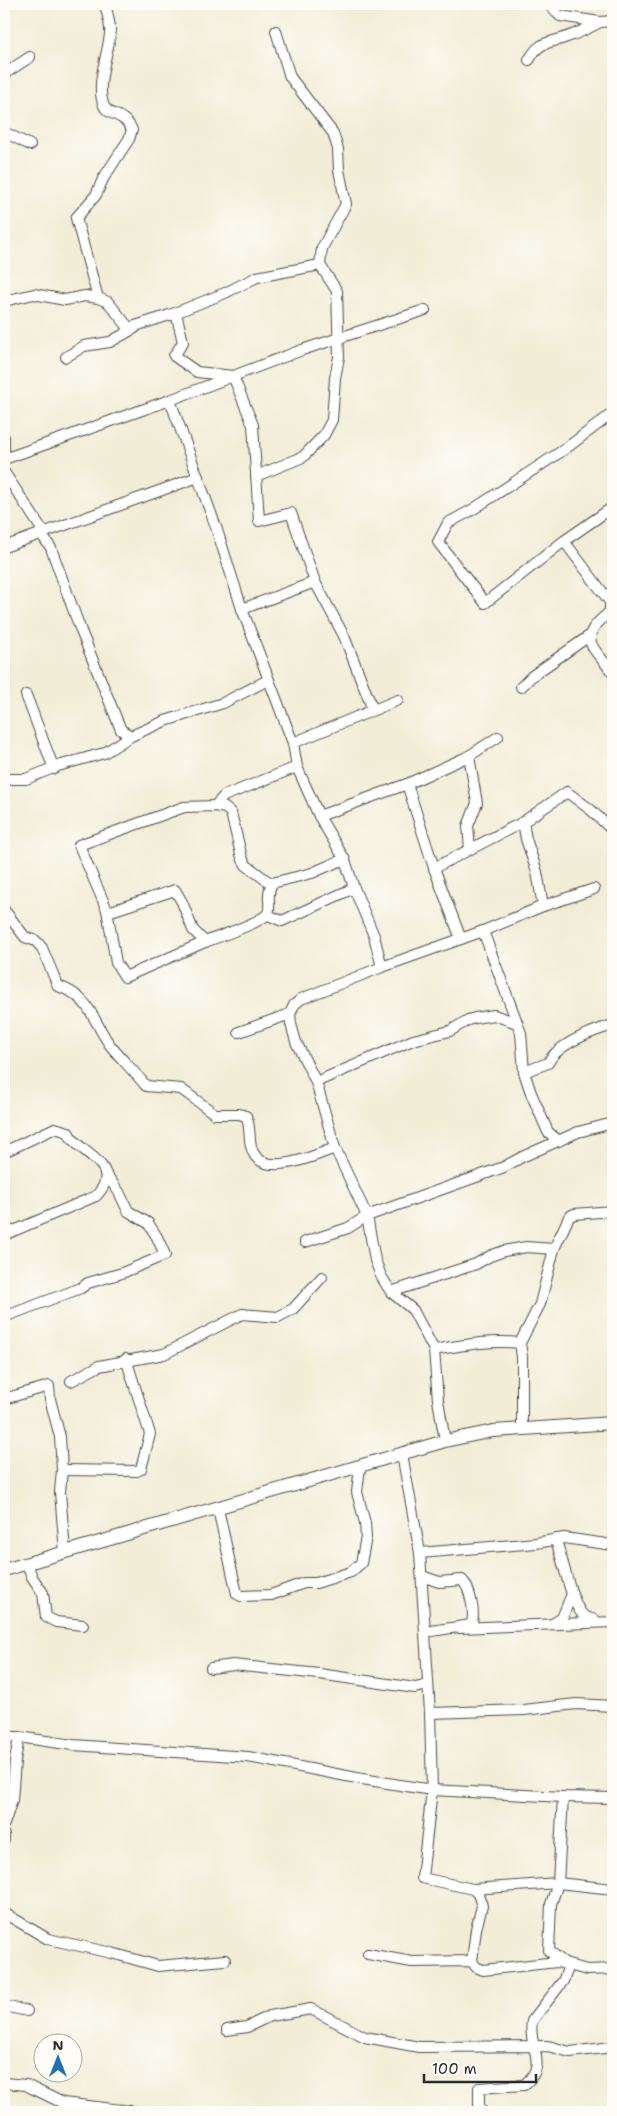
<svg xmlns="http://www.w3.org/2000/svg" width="617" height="2116" viewBox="0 0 617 2116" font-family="'Shantell Sans',sans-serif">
<rect width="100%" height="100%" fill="#fdfcf7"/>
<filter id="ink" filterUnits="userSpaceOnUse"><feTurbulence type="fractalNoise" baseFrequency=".02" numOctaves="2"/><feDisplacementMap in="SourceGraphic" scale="10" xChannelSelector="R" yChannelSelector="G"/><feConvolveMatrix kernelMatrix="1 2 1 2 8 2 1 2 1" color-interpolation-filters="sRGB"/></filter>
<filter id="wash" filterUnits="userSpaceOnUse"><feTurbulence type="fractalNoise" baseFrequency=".0096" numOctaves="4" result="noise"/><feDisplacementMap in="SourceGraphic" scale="20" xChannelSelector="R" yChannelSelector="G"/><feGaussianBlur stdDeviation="1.12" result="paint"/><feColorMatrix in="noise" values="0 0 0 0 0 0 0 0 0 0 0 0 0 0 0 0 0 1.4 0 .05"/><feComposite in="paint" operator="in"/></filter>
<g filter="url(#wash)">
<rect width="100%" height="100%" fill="#f2edd7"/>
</g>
<g filter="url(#ink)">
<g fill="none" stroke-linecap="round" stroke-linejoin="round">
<defs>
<g id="minor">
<polyline points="548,4 560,16 600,22 613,21"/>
<path d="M 529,60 C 540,40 548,44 567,37 C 579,33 589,28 600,22"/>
<polyline points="4,74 30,57"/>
<polyline points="4,132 30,145"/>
<path d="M 98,298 L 76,218 L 96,195 L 103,179 L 129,139 L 132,130 C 125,113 108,116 104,106 C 95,85 108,55 110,34 C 111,25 107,13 105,4"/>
<polyline points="4,301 34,294 65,300 85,296 98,298 108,302 129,328 176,313 183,342 174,356 197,372 233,376 253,425 259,521 291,513 315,582 242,609 293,743 297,767 319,816 345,860 354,888 374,936 382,967 301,999 294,1005 290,1014 291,1024 296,1042 316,1082 335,1148 367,1216 375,1260 381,1276 391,1292 413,1310 434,1350 438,1400 445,1441"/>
<polyline points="170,315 225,293 257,277 320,265"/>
<polyline points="66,357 84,346 110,342 135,328"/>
<polyline points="170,400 302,350 425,310"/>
<polyline points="613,413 565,449 472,510 448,523 438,542 485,603 564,541 613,507"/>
<polyline points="4,437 4,456"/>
<polyline points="4,459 170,400 217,530 242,609"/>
<polyline points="4,472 43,531 44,538 51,548 81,631 121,730 131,736"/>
<polyline points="256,476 303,457 324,435 332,420 335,378 339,357 337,291 320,265 322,248 346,204 339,170 338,149 333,133 290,77 276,31"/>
<path d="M 564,541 L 610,602 L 610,612 C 576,639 591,644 613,673"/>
<polyline points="4,547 198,477"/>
<polyline points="315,582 344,636 373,710"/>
<polyline points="521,687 532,676 589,636"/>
<polyline points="26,695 54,769"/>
<polyline points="293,743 398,700"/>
<polyline points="469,756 498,737"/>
<polyline points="4,779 26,779 58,766 104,753 131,736 165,721 223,703 268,680"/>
<polyline points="407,784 434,868 461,939"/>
<polyline points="215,806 224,796 297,767"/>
<polyline points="319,816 407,784 469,756 477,803 468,826 470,849"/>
<polyline points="523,822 526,839 537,872 543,906"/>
<polyline points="434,868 523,822 567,792 591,810 613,831"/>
<path d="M 272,883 C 265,896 272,905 268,913 C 263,922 217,937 205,942 L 193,930 L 182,902 L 175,890 L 111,911 L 107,910 L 79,845 L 184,807 L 215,806 L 225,808 L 231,813 L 242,858 L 246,865 L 266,880 L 272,883 L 312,873 L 337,862 L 345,860"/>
<path d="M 4,910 L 25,937 L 36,941 L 42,948 L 58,986 C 91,997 92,1020 110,1045 C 121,1059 135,1072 146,1086 L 181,1089 L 215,1114 L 239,1114 L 246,1116 C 252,1128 247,1143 254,1154 C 267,1177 317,1155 335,1148"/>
<polyline points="107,910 116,963 125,977 205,942"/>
<polyline points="268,915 282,921 354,888"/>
<polyline points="483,931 543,906 594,889"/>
<polyline points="382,967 483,931 521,1033 524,1072 531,1093 548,1132 559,1141"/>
<polyline points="239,1032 290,1014"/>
<path d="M 524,1072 L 548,1063 C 558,1043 593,1031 613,1025"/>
<polyline points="316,1082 413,1040 450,1031 468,1020 475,1018 494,1015 517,1023"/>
<path d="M 4,1152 L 55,1128 L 68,1132 C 78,1155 126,1164 96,1196 L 4,1235"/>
<polyline points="305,1242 348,1228 367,1216 504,1167 522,1157 578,1132 613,1123"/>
<polyline points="391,1292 476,1264 490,1256 504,1251 526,1247 554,1249"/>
<polyline points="4,1317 81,1288 88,1283 122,1273 165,1255 157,1237 148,1223 128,1211 119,1192 105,1173"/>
<path d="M 434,1350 C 463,1345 490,1340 520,1343"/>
<polyline points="71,1381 99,1366 164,1354 242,1314 278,1317 293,1309 322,1277"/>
<polyline points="4,1399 49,1386 50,1399 60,1437 62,1470 60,1492 65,1552"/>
<polyline points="522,1428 522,1357 520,1343 540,1304 554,1249 569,1217 574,1214 613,1211"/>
<polyline points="402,1454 420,1553 430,1713 432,1790 422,1878 473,1889 478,1894 482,1906 476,1929 472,1961"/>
<polyline points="62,1470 137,1471 141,1469 150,1434 126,1359"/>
<polyline points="218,1509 237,1594 241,1596 271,1595 304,1583 316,1583 351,1572 361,1563 366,1537 365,1523 357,1492 360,1467"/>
<path d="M 555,1539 C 563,1557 571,1605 584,1616 C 587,1618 592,1619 595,1620"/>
<polyline points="420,1553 536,1543 564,1538 613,1545"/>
<polyline points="27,1563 32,1577 43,1593 46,1617 56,1622 83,1625"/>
<path d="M 422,1576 L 439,1582 L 462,1580 C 470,1587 476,1615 471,1625 L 425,1632"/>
<polyline points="554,1623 562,1618 572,1594"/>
<polyline points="460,1628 613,1622"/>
<polyline points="211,1668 233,1665 319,1674 415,1688 428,1685"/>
<polyline points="430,1713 524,1710 576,1704 613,1706"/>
<polyline points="4,1737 19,1737 73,1745 248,1757 362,1779 432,1790 563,1797 613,1798"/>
<polyline points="563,1797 558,1883 551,1904 549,1951 566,1964"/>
<polyline points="4,1824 12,1800 15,1761 19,1737"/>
<polyline points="4,1835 4,1840"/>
<polyline points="473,1889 558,1883 613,1889"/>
<polyline points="4,1913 48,1939 112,1953 158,1966 225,1960"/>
<polyline points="368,1954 412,1962 472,1961 476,1967 483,1970 557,1962 587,1970 613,1969"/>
<polyline points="4,2006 27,2011"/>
<polyline points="227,2030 247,2027 270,2016 311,2009 365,2037 419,2047 548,2046 570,2052 613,2047"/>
<polyline points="4,2083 26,2085 36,2090"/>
<polyline points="30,2087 63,2103 138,2112"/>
<path d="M 482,2112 L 479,2106 L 479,2088 L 524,2085 C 550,2063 527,2048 532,2021 L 563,1981 L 569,1966"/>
</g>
<polyline id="major" points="4,1570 445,1441 493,1431 613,1423"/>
</defs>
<use href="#minor" stroke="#494845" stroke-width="12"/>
<use href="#major" stroke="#494845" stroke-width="14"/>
<use href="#minor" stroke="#fff" stroke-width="10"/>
<use href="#major" stroke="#fff" stroke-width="12"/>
</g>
</g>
<rect width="617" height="2116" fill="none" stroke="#fdfcf7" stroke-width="20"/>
<g transform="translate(58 2058)"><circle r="24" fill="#fdfcf7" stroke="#a9a8a5"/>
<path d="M0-4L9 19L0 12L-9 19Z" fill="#1f6fb2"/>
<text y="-8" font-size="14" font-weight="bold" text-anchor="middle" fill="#2b2b2b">N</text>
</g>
<path d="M424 2074v8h112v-8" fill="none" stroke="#2b2b2b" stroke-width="2.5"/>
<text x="432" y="2074" font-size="15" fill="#2b2b2b" stroke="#fdfcf7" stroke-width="4" paint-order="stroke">100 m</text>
</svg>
